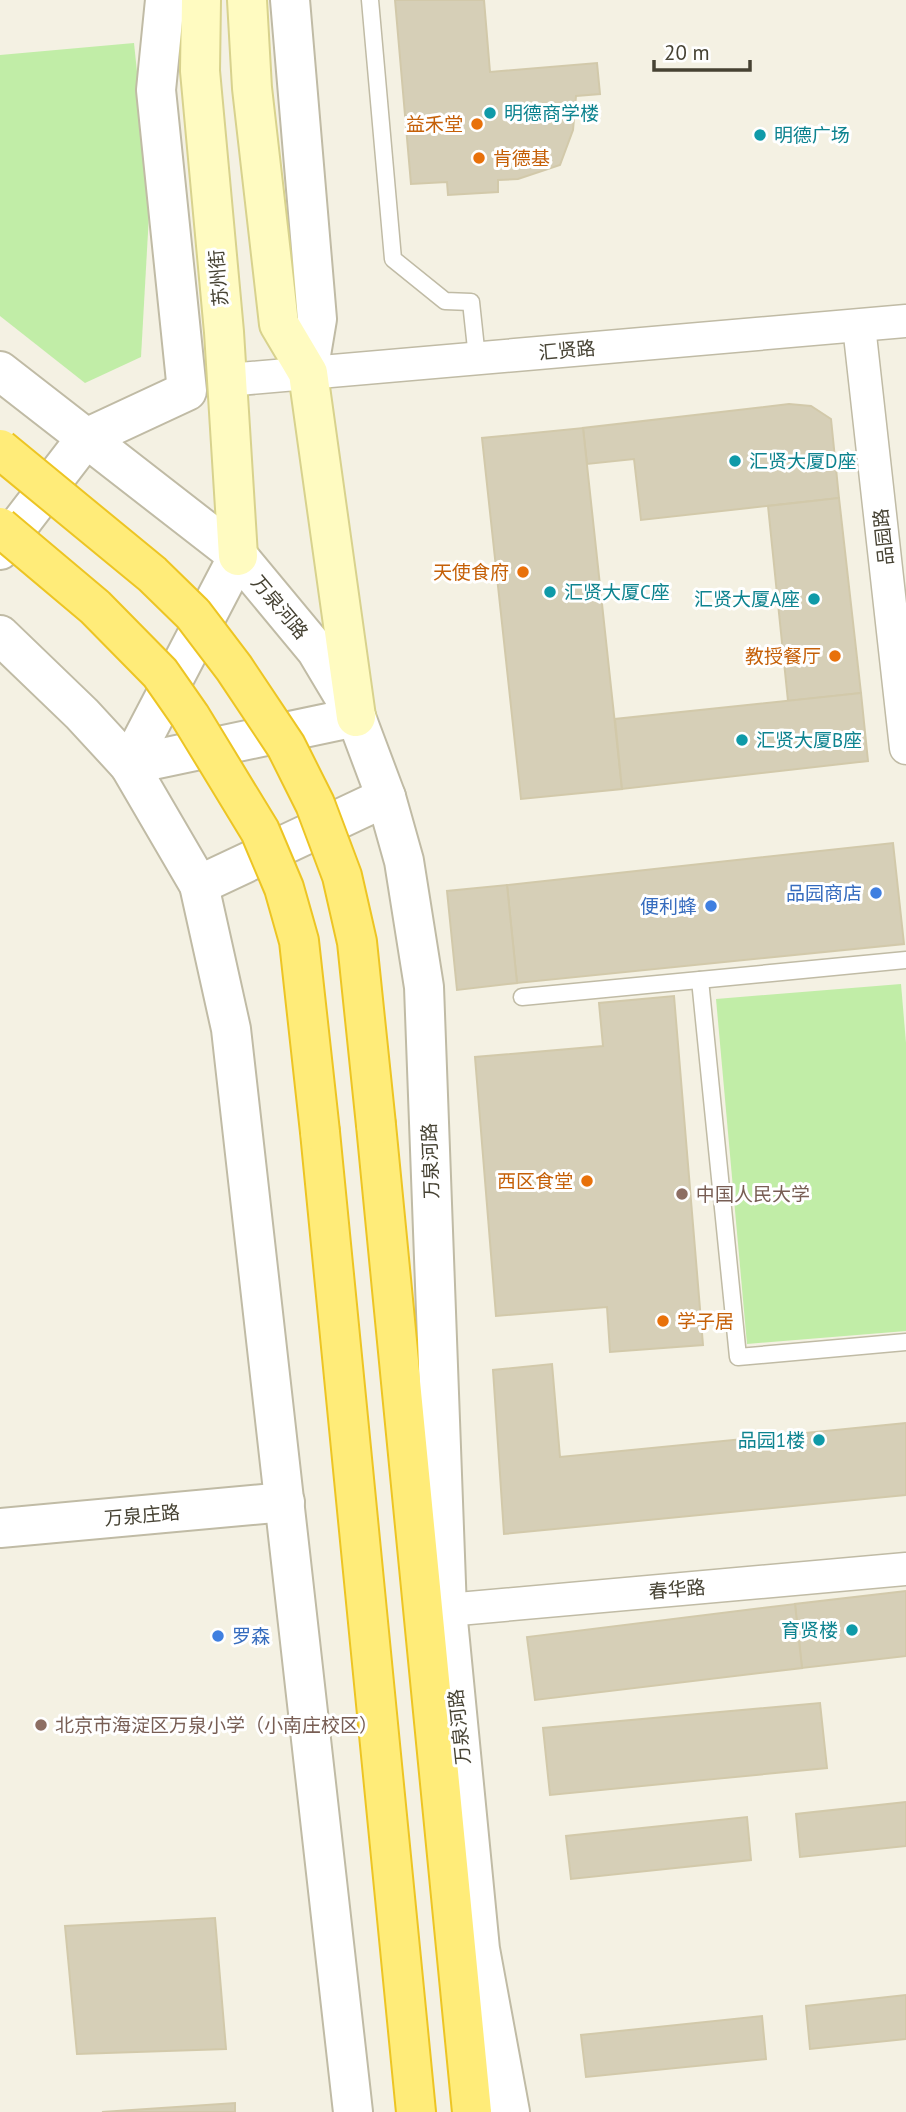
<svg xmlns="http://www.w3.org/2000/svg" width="906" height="2112" viewBox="0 0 906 2112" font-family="'PT Sans','Noto Sans SC',sans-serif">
<rect width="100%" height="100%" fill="#f4f1e3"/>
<g fill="#c1eda7">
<polygon points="134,43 150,197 141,357 85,383 0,316 0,55"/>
<polygon points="901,984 906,1043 906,1331 747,1344 716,999"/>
</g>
<g fill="#d6cfb7" stroke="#d2c9aa" stroke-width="2">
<polygon points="395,0 484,0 490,72 597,63 600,94 576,96 573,130 560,165 518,179 498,180 498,192 448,195 447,182 411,184"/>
<polygon points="789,404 811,406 831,419 839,498 641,520 634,459 587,464 583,428"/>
<polygon points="583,428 622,789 521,799 482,438"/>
<polygon points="839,498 861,693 788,701 768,506"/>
<polygon points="861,693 868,761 622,789 615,719"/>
<polygon points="893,843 904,944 517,983 507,885"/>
<polygon points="507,885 517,983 457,990 447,891"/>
<polygon points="674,996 703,1345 610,1352 607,1307 496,1316 475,1057 603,1046 599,1003"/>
<polygon points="552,1364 560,1457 906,1423 906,1495 504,1534 493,1370"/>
<polygon points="906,1591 906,1656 802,1668 795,1604"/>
<polygon points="795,1604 802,1668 535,1700 527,1637"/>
<polygon points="820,1703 827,1768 550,1795 543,1728"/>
<polygon points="906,1802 906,1846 800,1857 796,1814"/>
<polygon points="747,1817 751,1860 571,1879 566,1836"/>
<polygon points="215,1918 226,2049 77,2054 65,1926"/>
<polygon points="906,1995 906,2039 810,2049 806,2006"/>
<polygon points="762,2016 766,2059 586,2077 581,2035"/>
<polygon points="235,2103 235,2112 102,2112"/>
</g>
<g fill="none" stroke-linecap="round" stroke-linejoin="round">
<defs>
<g id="service">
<polyline points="370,0 393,259 445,301 471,302 477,358"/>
<polyline points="700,980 738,1357 906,1342"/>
<polyline points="522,997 906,960"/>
</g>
<g id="minor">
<polyline points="859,326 906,748"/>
<polyline points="228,380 906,321"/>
<polyline points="447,1610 906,1569"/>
</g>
<g id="tertiary">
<polyline points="290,0 317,319 308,373"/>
<polyline points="0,371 238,556 316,650 356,717 386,797 404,861 424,987 447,1610 480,1949 510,2112"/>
<polyline points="0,550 86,438 187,391 156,90 165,0"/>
<polyline points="0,635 82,714 129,765 199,885 231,1029 353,2112"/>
<polyline points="129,765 238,556"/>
<polyline points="129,765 356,717"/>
<polyline points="199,885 386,797"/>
<polyline points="0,1528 285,1502"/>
</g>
<g id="secondary">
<polyline points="201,0 200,71 224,332 238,556"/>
<polyline points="247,0 252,88 279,324 308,373 356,717"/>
</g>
<g id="trunk">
<polyline points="376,1125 472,2112"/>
<polyline points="320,1132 416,2112"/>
</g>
</defs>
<use href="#service" stroke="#c0bba5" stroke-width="19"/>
<use href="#minor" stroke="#c0bba5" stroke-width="35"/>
<use href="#tertiary" stroke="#c0bba5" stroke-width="42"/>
<use href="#secondary" stroke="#d8d28d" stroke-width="42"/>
<use href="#trunk" stroke="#edc523" stroke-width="42"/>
<use href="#service" stroke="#fff" stroke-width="16"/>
<use href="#minor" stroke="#fff" stroke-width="32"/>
<use href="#tertiary" stroke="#fff" stroke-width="38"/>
<use href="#secondary" stroke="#fffbc1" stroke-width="38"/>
<use href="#trunk" stroke="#ffec79" stroke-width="38"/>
<defs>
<g id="trunk-bridge">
<polyline points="0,449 152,574 193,614 234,668 286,746 315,804 342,876 357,942 376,1125"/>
<polyline points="0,527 95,607 160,673 190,716 260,831 284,888 299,941 320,1132"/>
</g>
</defs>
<use href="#trunk-bridge" stroke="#edc523" stroke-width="42" stroke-linecap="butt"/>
<use href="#trunk-bridge" stroke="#ffec79" stroke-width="38"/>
</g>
<g fill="#0f9aa8" stroke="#fff" stroke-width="2.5">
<circle cx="490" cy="113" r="7"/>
<circle cx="760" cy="135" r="7"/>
<circle cx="735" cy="461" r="7"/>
<circle cx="550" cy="592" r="7"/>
<circle cx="814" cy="599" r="7"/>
<circle cx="742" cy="740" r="7"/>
<circle cx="819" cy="1440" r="7"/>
<circle cx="852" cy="1630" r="7"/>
</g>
<g fill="#e8710a" stroke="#fff" stroke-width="2.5">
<circle cx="477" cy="124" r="7"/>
<circle cx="479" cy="158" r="7"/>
<circle cx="523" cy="572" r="7"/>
<circle cx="835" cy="656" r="7"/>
<circle cx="587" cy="1181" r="7"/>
<circle cx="663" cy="1321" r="7"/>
</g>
<g fill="#3f7fe0" stroke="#fff" stroke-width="2.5">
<circle cx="876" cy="893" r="7"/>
<circle cx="711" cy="906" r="7"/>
<circle cx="218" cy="1636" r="7"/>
</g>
<g fill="#8d6e63" stroke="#fff" stroke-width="2.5">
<circle cx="682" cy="1194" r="7"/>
<circle cx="41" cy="1725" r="7"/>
</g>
<g text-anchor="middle" stroke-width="6" stroke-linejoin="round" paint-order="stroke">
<g font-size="19" fill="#0d838f" stroke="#fff" text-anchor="start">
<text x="504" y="120">明德商学楼</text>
<text x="774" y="142">明德广场</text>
<text x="749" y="468">汇贤大厦D座</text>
<text x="564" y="599">汇贤大厦C座</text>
<text x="800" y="606" text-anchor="end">汇贤大厦A座</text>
<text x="756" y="747">汇贤大厦B座</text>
<text x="805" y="1447" text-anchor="end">品园1楼</text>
<text x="838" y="1637" text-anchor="end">育贤楼</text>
</g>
<g font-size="19" fill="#c56008" stroke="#fff" text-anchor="end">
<text x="463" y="131">益禾堂</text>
<text x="493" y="165" text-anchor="start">肯德基</text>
<text x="509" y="579">天使食府</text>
<text x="821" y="663">教授餐厅</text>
<text x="573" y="1188">西区食堂</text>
<text x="677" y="1328" text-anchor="start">学子居</text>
</g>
<g font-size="19" fill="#464233" stroke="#fff">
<text transform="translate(218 278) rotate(-95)" y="7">苏州街</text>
<text transform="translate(567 350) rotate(-5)" y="7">汇贤路</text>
<text transform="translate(883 537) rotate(-96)" y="7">品园路</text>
<text transform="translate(280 607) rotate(50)" y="7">万泉河路</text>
<text transform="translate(430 1161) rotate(-92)" y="7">万泉河路</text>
<text transform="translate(142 1515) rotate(-5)" y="7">万泉庄路</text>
<text transform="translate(677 1589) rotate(-5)" y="7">春华路</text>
<text transform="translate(459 1727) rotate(-96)" y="7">万泉河路</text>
</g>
<g font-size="19" fill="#366cbe" stroke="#fff" text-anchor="end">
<text x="862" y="900">品园商店</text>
<text x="697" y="913">便利蜂</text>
<text x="232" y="1643" text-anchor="start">罗森</text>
</g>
<g font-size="19" fill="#785e54" stroke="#fff" text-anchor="start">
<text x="696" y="1201">中国人民大学</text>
<text x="55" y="1732">北京市海淀区万泉小学（小南庄校区）</text>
</g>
</g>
<path d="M654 60v10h96v-10" fill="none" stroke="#464233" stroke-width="3.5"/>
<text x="664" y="60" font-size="21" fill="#464233" stroke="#ffffff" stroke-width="5" paint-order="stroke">20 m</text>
</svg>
